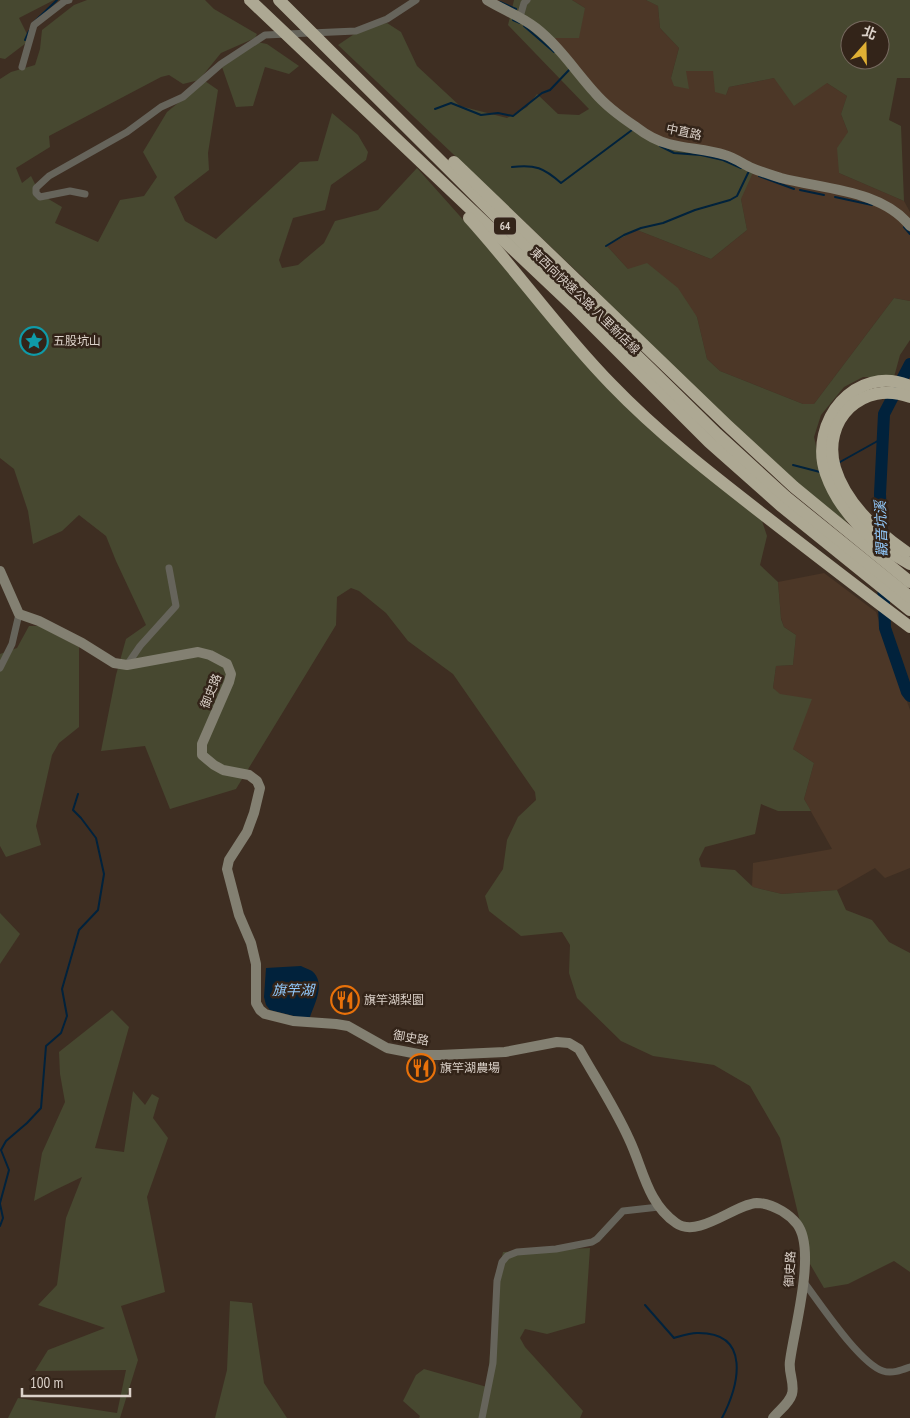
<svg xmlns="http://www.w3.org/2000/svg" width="910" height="1418" viewBox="0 0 910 1418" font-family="'PT Sans Narrow','Noto Sans TC',sans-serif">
<rect width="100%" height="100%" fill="#3e2e22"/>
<g fill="#4c3727">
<polygon points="572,0 646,0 658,6 660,28 679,48 671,78 685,71 713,71 726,95 729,87 774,78 827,83 847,96 841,114 848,132 839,173 904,201 910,212 910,301 894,298 814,404 803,404 720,371 707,359 697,317 628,269 607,246 637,230 711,259 747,230 741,199 674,144 639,127 591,86 553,38 585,8"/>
<polygon points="824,573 876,612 910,710 910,868 885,878 875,868 837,890 782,894 752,887 753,863 832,849 804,799 814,763 793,749 779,694 773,688 776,666 793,665 796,635 784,627 781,618 778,582"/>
</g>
<g fill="#474830" fill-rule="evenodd">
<polygon points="0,0 54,0 19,18 27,34 26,43 5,59 0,58"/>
<polygon points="87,0 205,0 214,9 257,34 255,38 221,53 199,80 183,84 169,75 161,77 49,136 50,147 16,168 22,183 31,176 40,194 62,207 55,223 98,242 120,200 144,196 157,177 143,152 167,112 205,81 218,90 208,153 209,170 174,197 185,221 216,239 300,162 318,161 332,113 358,135 368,152 366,160 331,185 325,210 293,218 279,260 282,268 298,265 324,243 335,221 378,210 417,168 649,428 761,518 767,536 760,565 778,582 781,619 784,627 796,635 793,665 776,666 773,688 780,694 812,699 793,749 814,763 804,799 811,811 778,811 761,804 755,834 705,847 699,859 701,867 735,870 753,887 782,894 837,890 846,910 872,920 889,942 910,953 910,1272 894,1261 848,1284 824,1288 810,1264 780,1138 750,1086 714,1065 653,1056 621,1041 577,998 569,973 570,945 562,932 521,936 489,911 485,896 503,869 507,840 518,817 536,800 535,792 453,674 408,641 386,613 359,591 351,588 337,597 336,625 236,789 170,809 145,746 101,751 116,675 126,639 146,625 116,561 106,536 79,515 62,531 33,544 28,511 14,469 0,458 0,79 11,72 35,65 40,49 42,30 74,5"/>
<polygon points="514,0 572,0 585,8 579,38 554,38 591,86 639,127 674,144 755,168 741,199 747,230 711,259 637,230 607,246 628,269 647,263 678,288 697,317 707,359 720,371 803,404 814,404 894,298 910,301 910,340 900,355 894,377 863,377 844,387 821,415 814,437 823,477 847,523 843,528 685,381 587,281 338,45 366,26 387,23 401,32 417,66 460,106 507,118 527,107 537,94 558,114 579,115 589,109 508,25"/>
<path d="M 646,0 L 910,0 L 910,78 L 897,78 L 889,120 L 901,126 L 904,201 L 839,173 L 837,148 L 848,132 L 841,114 L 847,96 L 827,83 L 794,106 L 774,78 L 729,87 L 726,95 L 715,92 L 713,71 L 686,71 L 689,89 L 674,86 L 671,78 L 679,48 L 660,28 L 658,6 ZM 850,30 L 880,30 L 880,60 L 850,60 Z"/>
<polygon points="257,42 267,44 299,66 289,74 265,67 253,106 236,107 222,67"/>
<polygon points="29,626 39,626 79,647 79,727 59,743 52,755 36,826 41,845 6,857 0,846 0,654 17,648"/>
<polygon points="0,913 20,934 0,964"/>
<polygon points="112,1010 129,1027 95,1148 124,1152 133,1091 145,1105 152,1094 159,1098 153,1118 168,1138 147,1197 165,1292 121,1306 138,1360 120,1418 8,1418 18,1398 117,1413 126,1370 35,1371 48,1350 105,1328 38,1305 57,1285 66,1218 82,1177 55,1190 34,1201 42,1153 65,1102 60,1074 59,1052"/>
<polygon points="590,1248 585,1323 547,1334 525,1329 520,1338 525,1347 583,1411 580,1418 419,1418 420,1416 403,1401 416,1375 424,1369 487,1387 490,1353 496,1322 498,1273 503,1252"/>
<polygon points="230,1301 252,1303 264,1383 287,1418 215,1418 227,1370"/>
</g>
<path fill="#01223c" d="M 301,966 C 304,968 309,969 312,971 C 326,983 315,1003 310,1017 L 302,1018 L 270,1010 L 266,1005 L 264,997 L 266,968 Z"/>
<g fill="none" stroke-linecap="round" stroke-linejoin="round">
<g stroke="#01223c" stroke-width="2">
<polyline points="500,2 516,9"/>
<polyline points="513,20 520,23"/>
<polyline points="32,24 57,0"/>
<polyline points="524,26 554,52"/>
<polyline points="25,40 29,31"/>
<polyline points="435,109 451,103 481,115 498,113 513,116 542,93 550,90 569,70"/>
<polyline points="660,146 674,153 701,155 723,160 741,168"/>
<path d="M 512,167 C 535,164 544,168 561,183 L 632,130"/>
<polyline points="759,176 794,189"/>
<polyline points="800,190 824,195"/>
<polyline points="835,197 872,205"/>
<polyline points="904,227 910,234"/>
<polyline points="606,246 624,235 641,228 663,223 695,210 730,200 737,196 749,171"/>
<polyline points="840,462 883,438"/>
<polyline points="793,465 820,472"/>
<polyline points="0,1203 9,1170 1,1150 6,1141 27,1123 41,1108 46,1046 61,1033 67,1016 62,989 79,930 98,910 104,874 96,838 81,818 73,810 78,794"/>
<polyline points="0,1204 3,1218 0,1226"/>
<path d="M 645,1305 L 674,1338 C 681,1336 690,1333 697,1333 C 752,1332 739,1385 722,1418"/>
</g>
<g stroke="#01223c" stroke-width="12">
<polyline points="882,540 880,494 884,414 910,364"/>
<polyline points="883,580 885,628 907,692 910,696"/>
</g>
<g stroke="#66645b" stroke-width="7">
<polyline points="520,17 524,3 527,0"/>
<polyline points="22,67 34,25 65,1 69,0"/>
<polyline points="85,194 70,191 40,197 36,193 36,188 49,176 127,132 161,107 183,97 221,64 265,35 356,31 387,19 416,0"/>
<polyline points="127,665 140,646 176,606 169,568"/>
<polyline points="0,668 12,644 19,614"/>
<path d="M 803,1281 C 820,1303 859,1363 883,1371 C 892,1374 902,1370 910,1367"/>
<polyline points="482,1418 493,1363 497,1281 502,1262 507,1256 517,1252 556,1249 592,1242 597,1239 623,1211 659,1207"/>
</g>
<g stroke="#838072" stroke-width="10">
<path d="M 487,0 C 503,10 521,16 536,28 C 559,46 576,72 595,93 C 606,106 621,117 636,127 C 645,134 657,141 669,144 C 688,149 707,149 725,155 C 735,158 743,164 752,168 C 761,172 772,175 781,178 C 823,189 882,190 910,226"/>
<path d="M 0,571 L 19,614 L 39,621 L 82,643 L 114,663 L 127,665 L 198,652 L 210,655 L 227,664 L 231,674 L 229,682 L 202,744 L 202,755 L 214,765 L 223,770 L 249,775 L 257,781 L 260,788 L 254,813 L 247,832 L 229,860 L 227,869 L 239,915 L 251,943 L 256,964 L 256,1003 L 260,1010 L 265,1014 L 293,1021 L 336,1024 L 348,1026 L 387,1048 L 423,1055 L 440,1055 L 505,1052 L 557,1042 L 569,1043 L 579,1049 C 596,1079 615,1108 629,1139 C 643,1168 647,1203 676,1223 C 698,1239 735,1204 757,1203 C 766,1203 775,1207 782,1211 C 787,1214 793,1219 797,1224 C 817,1250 794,1329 790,1361 C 788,1372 795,1383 792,1394 C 789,1404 779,1410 773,1418"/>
</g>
<g stroke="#ada893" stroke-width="12">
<polyline points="250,0 576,309 709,442 780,505 910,610"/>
<polyline points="279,0 578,298 717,434 786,497 910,597"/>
<polyline points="454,162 727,425 794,487 910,582"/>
<path d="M 469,218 C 518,272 560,332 611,384 C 662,437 720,481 778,526 C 822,560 866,594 910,627"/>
<path d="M 910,386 C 856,363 808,422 826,474 C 840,514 874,544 910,564"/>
<path d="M 906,552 C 876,531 846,504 835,468 C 821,420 863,379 910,397"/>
</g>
</g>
<defs>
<symbol id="sight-ring" viewBox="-11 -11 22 22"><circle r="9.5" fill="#332419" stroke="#0f9aa8" stroke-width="1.5"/><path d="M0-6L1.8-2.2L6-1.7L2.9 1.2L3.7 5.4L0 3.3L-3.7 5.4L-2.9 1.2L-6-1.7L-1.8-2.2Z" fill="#0f9aa8"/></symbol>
<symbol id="restaurant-ring" viewBox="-11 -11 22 22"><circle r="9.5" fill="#332419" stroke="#e8710a" stroke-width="1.5"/><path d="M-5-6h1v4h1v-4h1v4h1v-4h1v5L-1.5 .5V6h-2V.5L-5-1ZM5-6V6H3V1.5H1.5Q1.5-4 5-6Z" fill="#e8710a"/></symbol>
</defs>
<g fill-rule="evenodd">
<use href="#sight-ring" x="18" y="325" width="32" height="32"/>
<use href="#restaurant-ring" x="329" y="984" width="32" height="32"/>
<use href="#restaurant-ring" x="405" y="1052" width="32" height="32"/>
</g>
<g text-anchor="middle" stroke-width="5" stroke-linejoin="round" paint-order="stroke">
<rect fill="#332419" stroke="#a99d94" stroke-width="1" x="494" y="217.5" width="22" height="17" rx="4"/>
<g font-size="11" font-weight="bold" fill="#dbd1c9">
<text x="505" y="230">64</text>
</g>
<g font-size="12" fill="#dbd1c9" stroke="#332419">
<text transform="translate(684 132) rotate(12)" y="4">中直路</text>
<text transform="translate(585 301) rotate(44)" y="4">東西向快速公路 八里新店線</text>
<text transform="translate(211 691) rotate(-68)" y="4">御史路</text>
<text transform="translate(411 1038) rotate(10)" y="4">御史路</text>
<text transform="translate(790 1269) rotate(-87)" y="4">御史路</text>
</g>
<g font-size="12" fill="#dbd1c9" stroke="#332419" text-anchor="start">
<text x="53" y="345">五股坑山</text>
<text x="364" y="1004">旗竿湖梨園</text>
<text x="440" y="1072">旗竿湖農場</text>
</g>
<g font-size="14" font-style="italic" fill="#92cafd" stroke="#332419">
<text transform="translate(881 529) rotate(-92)" y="5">觀音坑溪</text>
<text x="293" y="995">旗竿湖</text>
</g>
</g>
<g transform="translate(865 45) rotate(20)"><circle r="24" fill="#332419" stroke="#76695f"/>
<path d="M0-4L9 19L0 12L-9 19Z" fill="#e0b034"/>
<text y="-8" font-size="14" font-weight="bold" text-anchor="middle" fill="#dbd1c9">北</text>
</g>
<path d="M22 1388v8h108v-8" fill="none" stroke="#dbd1c9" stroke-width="2.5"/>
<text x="30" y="1388" font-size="15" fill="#dbd1c9" stroke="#332419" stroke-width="4" paint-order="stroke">100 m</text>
</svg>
